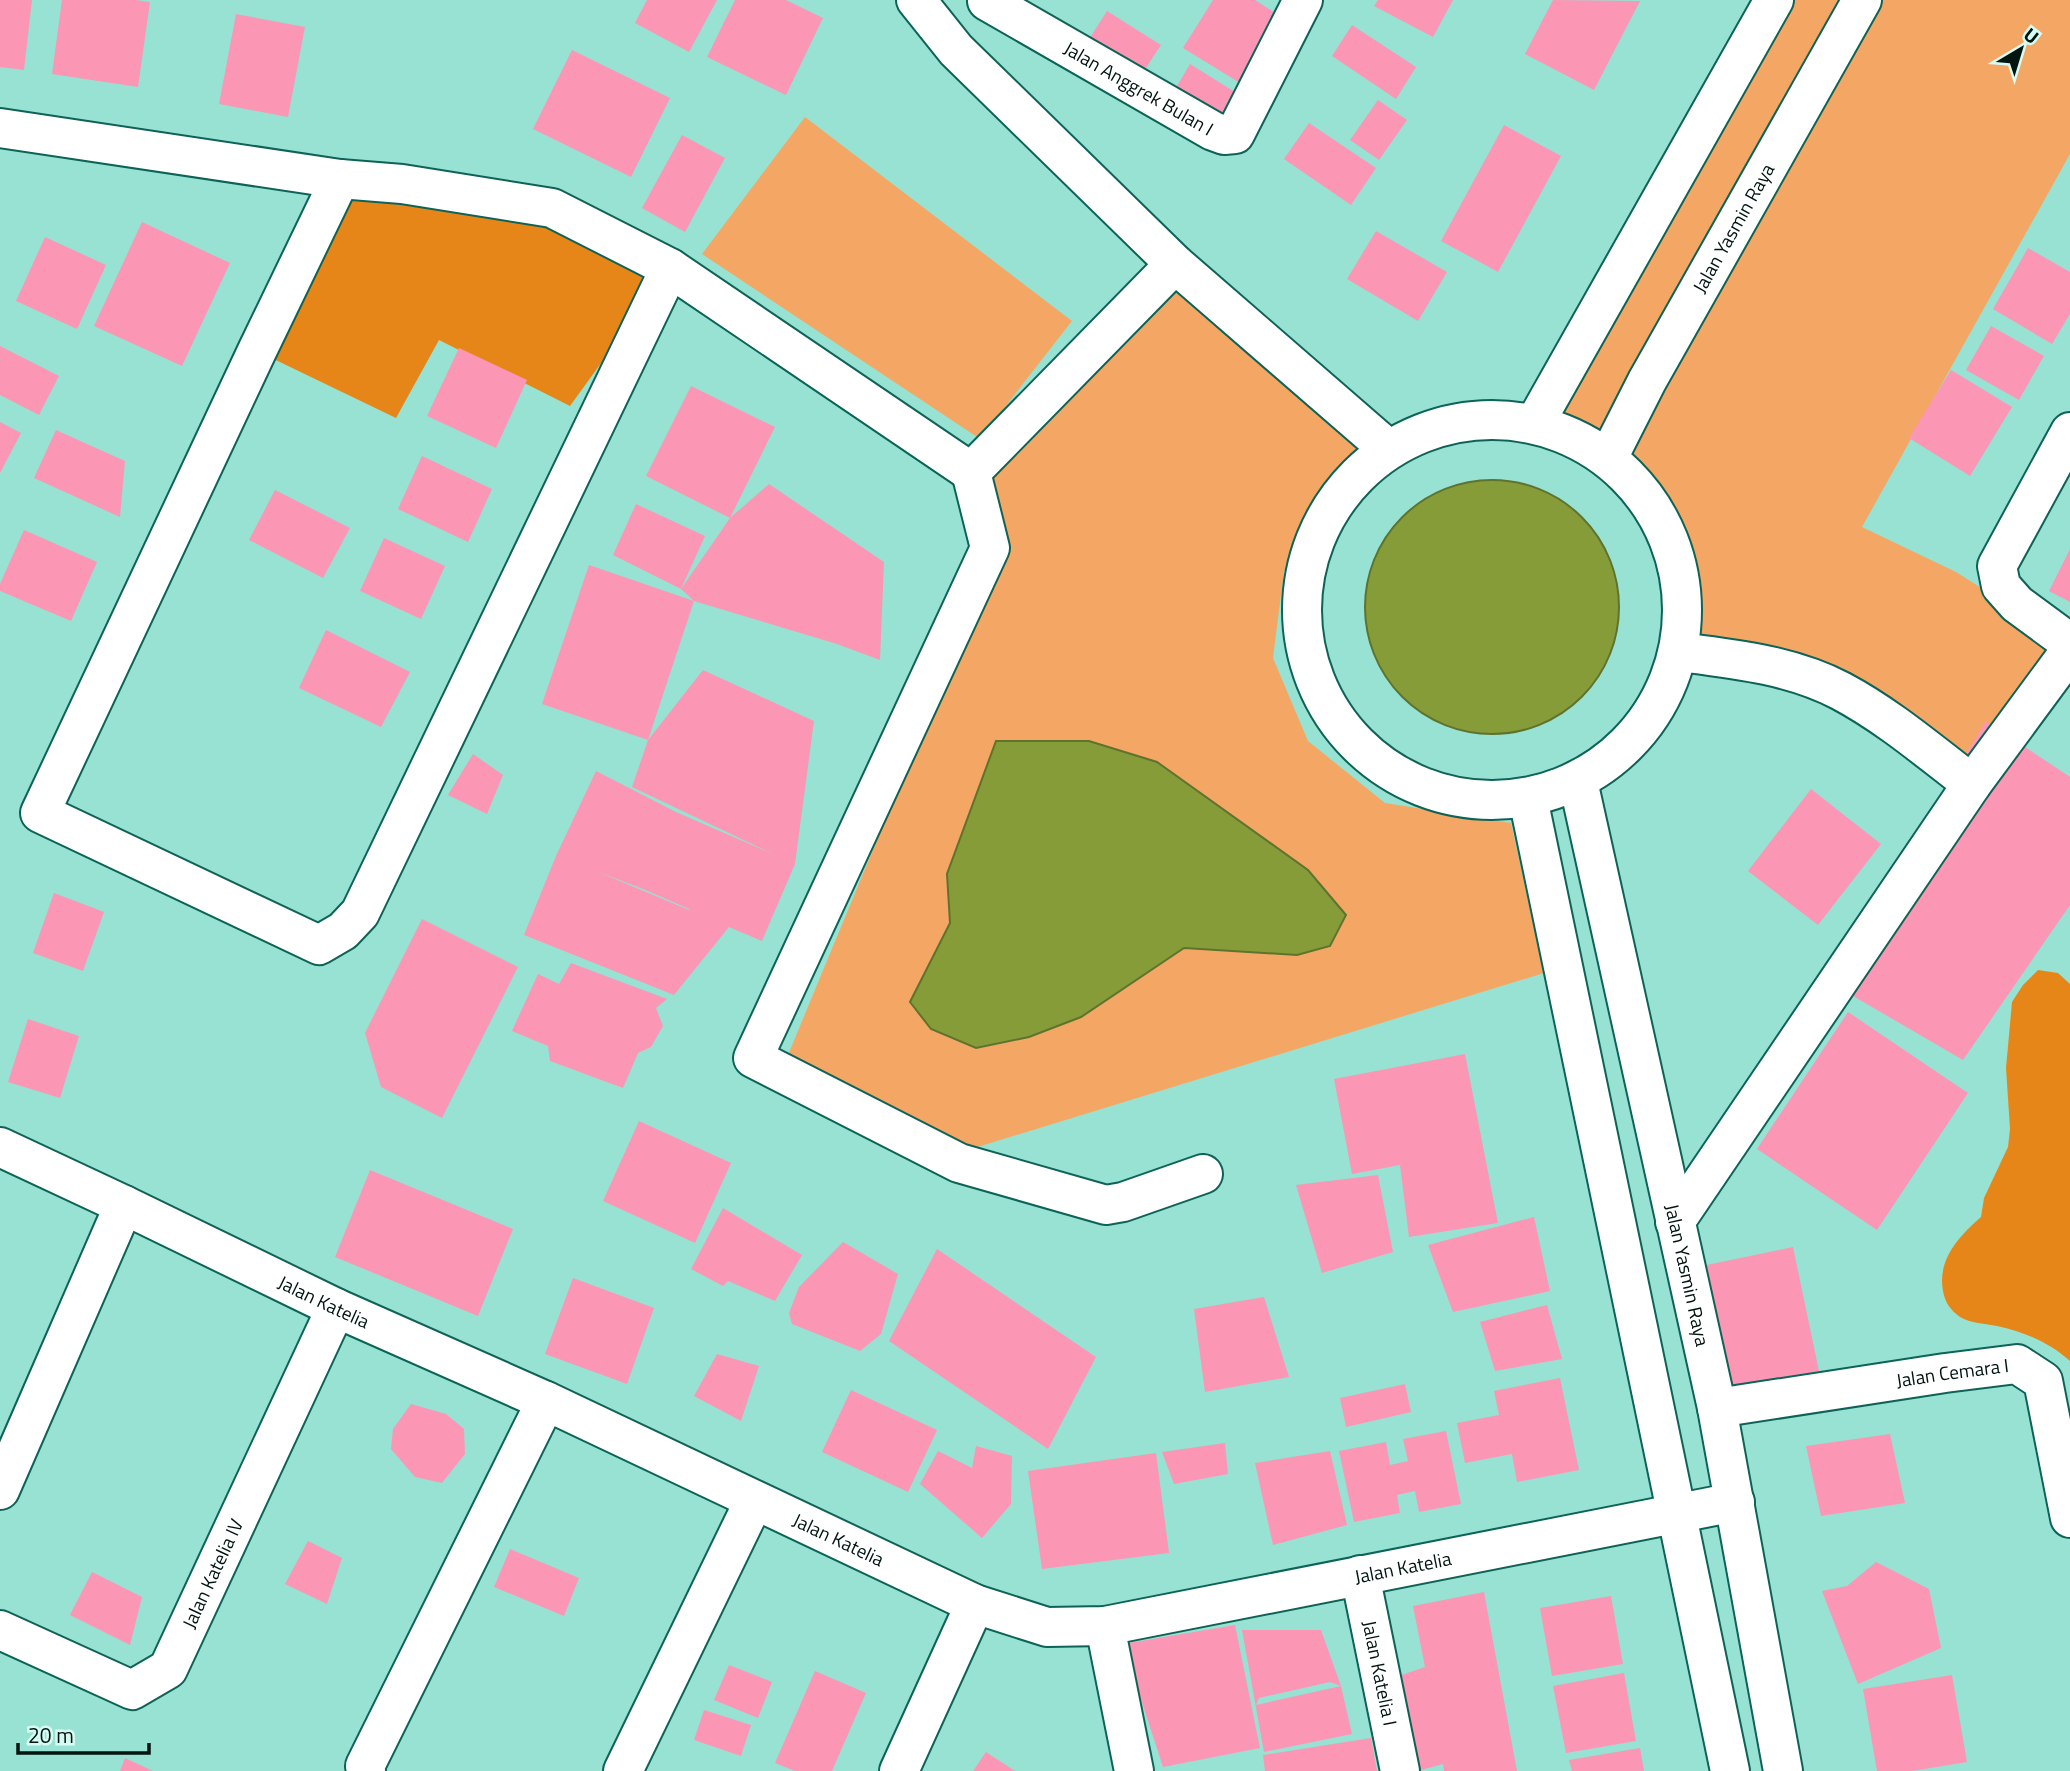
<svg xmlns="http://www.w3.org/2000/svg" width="2070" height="1771" viewBox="0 0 2070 1771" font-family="'Titillium Web',sans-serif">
<rect width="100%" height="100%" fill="#97e2d3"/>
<g fill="#f4a764">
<polygon points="1773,0 2070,0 2070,154 1862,527 1956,572 2070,644 1972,784 1888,721 1680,652 1678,563 1663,524 1642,490 1608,458 1535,423"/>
<polygon points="805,117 1072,321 980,439 702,254"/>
<polygon points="1175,264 1387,448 1351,479 1284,571 1273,658 1308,741 1385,803 1511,823 1544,973 971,1149 788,1055 998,548 971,472"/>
</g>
<g fill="#e78618">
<polygon points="340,179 552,208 670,268 570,406 439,340 396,418 257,351"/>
<path d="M 2038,970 L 2058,973 L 2070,984 L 2070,1361 C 2049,1342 2024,1332 1997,1326 C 1986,1324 1970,1323 1960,1317 C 1950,1310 1945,1302 1943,1291 C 1937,1260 1959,1236 1981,1217 L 1984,1198 L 2008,1147 L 2010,1129 L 2006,1068 L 2012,1002 L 2023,985 Z"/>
</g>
<g fill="#869c39" stroke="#5e732d" stroke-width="2">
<circle cx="1492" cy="607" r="127"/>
<polygon points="996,741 1089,741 1157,762 1308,870 1346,915 1330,946 1297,955 1184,948 1081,1017 1029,1037 976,1048 931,1029 910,1002 950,923 947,874"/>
</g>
<g fill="#fc96b5" fill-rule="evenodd">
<polygon points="0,0 32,0 24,70 0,67"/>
<polygon points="62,0 136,0 150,2 138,87 52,74"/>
<polygon points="647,0 717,0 689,52 635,23"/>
<polygon points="735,0 786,0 823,18 786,95 707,57"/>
<polygon points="1213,0 1255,0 1281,17 1240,83 1183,48"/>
<polygon points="1378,0 1453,0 1433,37 1374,6"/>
<polygon points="1553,0 1640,1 1594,90 1525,54"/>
<polygon points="1107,11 1161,45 1138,80 1084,47"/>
<polygon points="236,14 305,27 288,117 219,104"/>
<polygon points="1352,25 1416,67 1396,99 1332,56"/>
<polygon points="572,50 670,98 631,177 533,129"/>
<polygon points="1190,64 1235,92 1218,120 1173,93"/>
<polygon points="1378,100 1407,120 1379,160 1350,140"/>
<polygon points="1309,123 1376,168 1351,205 1284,159"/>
<polygon points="1504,125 1561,156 1498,272 1441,241"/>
<polygon points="682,135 725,158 685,232 642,208"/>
<polygon points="142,222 230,263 182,366 94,326"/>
<polygon points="1376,231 1447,272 1418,321 1347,279"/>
<polygon points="45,237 106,265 77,329 16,301"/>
<polygon points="2028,248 2070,272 2070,314 2052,344 1993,309"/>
<polygon points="1991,326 2044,356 2019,400 1966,370"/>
<polygon points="0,346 59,376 39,415 0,395"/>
<polygon points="459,348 527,380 496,448 427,416"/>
<polygon points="1951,370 2012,407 1970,476 1909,438"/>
<polygon points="691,386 775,427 730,518 646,476"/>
<polygon points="0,422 21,433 0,473"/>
<polygon points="56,430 125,461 120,517 34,478"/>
<polygon points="422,456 492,489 468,542 398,509"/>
<polygon points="769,484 884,562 880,660 837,644 694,601 681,589 730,518"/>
<polygon points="275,490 350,528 323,578 249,540"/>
<polygon points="636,504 705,536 681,589 613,555"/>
<polygon points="24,530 97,562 71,621 0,591 0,584"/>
<polygon points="384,538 445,566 421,619 360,591"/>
<polygon points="2070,549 2070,602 2049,591"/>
<polygon points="589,565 694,601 648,740 542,704"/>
<polygon points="326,630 410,672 381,727 299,688"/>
<path d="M 703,670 L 814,721 L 795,864 L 762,941 L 729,927 L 674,995 L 524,935 L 556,856 L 596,771 L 676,812 L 775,855 L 632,787 L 648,740 ZM 596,871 L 643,889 L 689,909 L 689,910 Z"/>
<polygon points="1986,721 2070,777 2070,905 1963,1060 1829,982"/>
<polygon points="473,754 503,775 487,814 448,795"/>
<polygon points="1811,789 1881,844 1818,925 1748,871"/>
<polygon points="54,893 104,912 83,971 33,953"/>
<polygon points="422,919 518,967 442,1118 381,1087 365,1033"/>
<polygon points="571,963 667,999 656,1008 663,1026 651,1047 638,1053 623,1088 550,1061 548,1046 512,1031 538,974 559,984"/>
<polygon points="1848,1012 1968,1093 1877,1230 1757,1149"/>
<polygon points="28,1019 79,1036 60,1098 8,1082"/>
<polygon points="1465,1054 1498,1223 1409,1237 1400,1165 1352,1174 1334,1079"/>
<polygon points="639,1121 731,1163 695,1243 603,1201"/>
<polygon points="370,1170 513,1229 478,1316 335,1257"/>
<polygon points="1378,1175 1393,1252 1322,1273 1296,1185"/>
<polygon points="723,1208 802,1255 775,1301 728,1281 723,1286 691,1269"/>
<polygon points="1534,1217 1550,1291 1453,1312 1428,1245"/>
<polygon points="843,1242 898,1274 881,1334 860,1351 792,1324 789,1313 799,1287"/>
<polygon points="1793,1247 1819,1371 1729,1389 1702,1266"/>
<polygon points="937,1249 1096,1357 1048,1449 889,1341"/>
<polygon points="573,1278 654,1308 627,1384 545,1354"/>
<polygon points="1264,1297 1289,1377 1205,1392 1194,1309"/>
<polygon points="1547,1305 1562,1359 1495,1371 1480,1322"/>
<polygon points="717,1354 759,1366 741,1421 694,1396"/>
<polygon points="1560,1378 1579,1470 1517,1482 1512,1454 1465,1463 1457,1423 1499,1415 1494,1391"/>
<polygon points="1405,1384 1411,1412 1346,1427 1340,1398"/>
<polygon points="851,1390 937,1430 908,1492 822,1452"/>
<polygon points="411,1404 446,1414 464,1429 465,1454 442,1483 415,1477 391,1449 393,1429"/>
<polygon points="1446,1431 1461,1504 1419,1512 1415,1491 1397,1495 1400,1513 1354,1522 1339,1451 1386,1442 1390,1465 1408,1461 1403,1439"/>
<polygon points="1890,1434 1905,1503 1821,1516 1806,1446"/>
<polygon points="1225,1443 1228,1474 1174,1484 1162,1452"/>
<polygon points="976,1446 1012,1456 1011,1504 982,1538 920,1484 938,1451 972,1468"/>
<polygon points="1330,1451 1347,1525 1273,1545 1255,1463"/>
<polygon points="1156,1453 1169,1553 1042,1569 1028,1471"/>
<polygon points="308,1541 342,1558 327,1604 285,1584"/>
<polygon points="510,1549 579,1578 564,1616 494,1587"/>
<polygon points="1876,1562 1929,1589 1941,1648 1858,1684 1822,1591 1847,1586"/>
<polygon points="92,1572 142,1597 130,1645 70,1615"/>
<polygon points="1484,1592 1517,1771 1444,1771 1443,1764 1417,1771 1393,1678 1425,1667 1413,1606"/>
<polygon points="1611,1596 1623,1664 1552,1676 1540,1608"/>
<polygon points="1235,1625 1260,1748 1163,1767 1123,1644"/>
<path d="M 1242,1630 L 1321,1630 L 1341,1686 L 1352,1734 L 1264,1752 ZM 1330,1682 L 1341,1686 L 1256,1705 L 1259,1698 Z"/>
<polygon points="729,1665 772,1682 758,1718 714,1700"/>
<polygon points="815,1671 866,1693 832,1771 795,1771 775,1763"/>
<polygon points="1624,1673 1636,1741 1566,1753 1553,1686"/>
<polygon points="1952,1675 1967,1762 1912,1771 1877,1771 1863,1689"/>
<polygon points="704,1710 751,1725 741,1756 694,1740"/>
<polygon points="1371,1738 1377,1771 1265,1771 1263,1755"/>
<polygon points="1640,1748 1644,1771 1572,1771 1569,1760"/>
<polygon points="986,1752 1015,1771 973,1771"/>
<polygon points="125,1758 153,1771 120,1771"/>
</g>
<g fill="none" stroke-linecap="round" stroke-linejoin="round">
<defs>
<g id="minor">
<polyline points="916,0 956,50 1175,264 1387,448"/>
<path id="s1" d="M 987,1 L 1213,131 L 1224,135 L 1235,134 L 1303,0"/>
<polyline points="0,128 340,179 402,184 552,208 670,268 971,472"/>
<polyline points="340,179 257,351 40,813 319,945 343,931 360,913 670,268"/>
<polyline points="1175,264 971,472 990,548 753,1058 959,1163 1106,1205 1123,1202 1203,1174"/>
<polyline points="2070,432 1997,566 2001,586 2017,604 2070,643"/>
<path d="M 1680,652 C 1735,659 1791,665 1841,691 C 1888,716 1930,752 1972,784"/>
<path id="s2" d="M 0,1147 L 124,1205 L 336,1308 L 546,1401 L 975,1604 L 1047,1627 L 1105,1626 L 1735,1502"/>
<polyline points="1675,1222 1972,784 2070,651"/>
<path id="s3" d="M 1717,1408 L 1945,1373 L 2017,1364 L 2043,1381 L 2070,1518"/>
<polyline points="0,1490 124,1205"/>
<path id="s4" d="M 1360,1575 L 1400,1771"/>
<polyline points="1105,1626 1134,1771"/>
<path id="s5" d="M 0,1630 L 132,1690 L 168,1669 L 336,1308"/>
<polyline points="366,1771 365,1766 546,1401"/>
<polyline points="623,1771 754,1501"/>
<polyline points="899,1771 975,1604"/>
</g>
<g id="tertiary">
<circle cx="1492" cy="610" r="190"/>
<polyline points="1535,423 1774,0"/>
<path id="s6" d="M 1608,458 L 1647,381 L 1862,0"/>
<path id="s7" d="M 1578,781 L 1717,1408 L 1783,1771"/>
<polyline points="1528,798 1730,1771"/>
</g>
</defs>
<use href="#minor" stroke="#0d6357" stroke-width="42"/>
<use href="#tertiary" stroke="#0d6357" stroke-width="42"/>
<use href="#minor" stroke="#fff" stroke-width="38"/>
<use href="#tertiary" stroke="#fff" stroke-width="38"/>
</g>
<g text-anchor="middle" stroke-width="6" stroke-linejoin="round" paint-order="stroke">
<g font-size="19" fill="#001410" stroke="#d7fbf3">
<text dy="7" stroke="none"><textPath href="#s1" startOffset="175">Jalan Anggrek Bulan I</textPath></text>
<text dy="7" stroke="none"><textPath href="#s6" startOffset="262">Jalan Yasmin Raya</textPath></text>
<text dy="7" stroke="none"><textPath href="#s7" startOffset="506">Jalan Yasmin Raya</textPath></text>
<text dy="7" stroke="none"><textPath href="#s2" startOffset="359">Jalan Katelia</textPath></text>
<text dy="7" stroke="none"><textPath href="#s3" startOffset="238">Jalan Cemara I</textPath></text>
<text dy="7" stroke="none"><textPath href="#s2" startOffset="926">Jalan Katelia</textPath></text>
<text dy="7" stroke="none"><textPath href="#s2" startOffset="1514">Jalan Katelia</textPath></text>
<text dy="7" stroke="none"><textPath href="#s5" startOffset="292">Jalan Katelia IV</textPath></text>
<text dy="7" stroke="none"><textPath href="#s4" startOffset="100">Jalan Katelia I</textPath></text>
</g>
</g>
<g transform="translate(2021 49) rotate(38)" stroke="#d7fbf3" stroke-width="5" paint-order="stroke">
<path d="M0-5L12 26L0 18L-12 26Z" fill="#001410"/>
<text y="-10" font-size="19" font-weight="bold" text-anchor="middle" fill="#001410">U</text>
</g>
<path d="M18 1743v10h131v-10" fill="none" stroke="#001410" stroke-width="3.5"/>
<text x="28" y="1743" font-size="21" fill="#001410" stroke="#d7fbf3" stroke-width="5" paint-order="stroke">20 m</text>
</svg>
